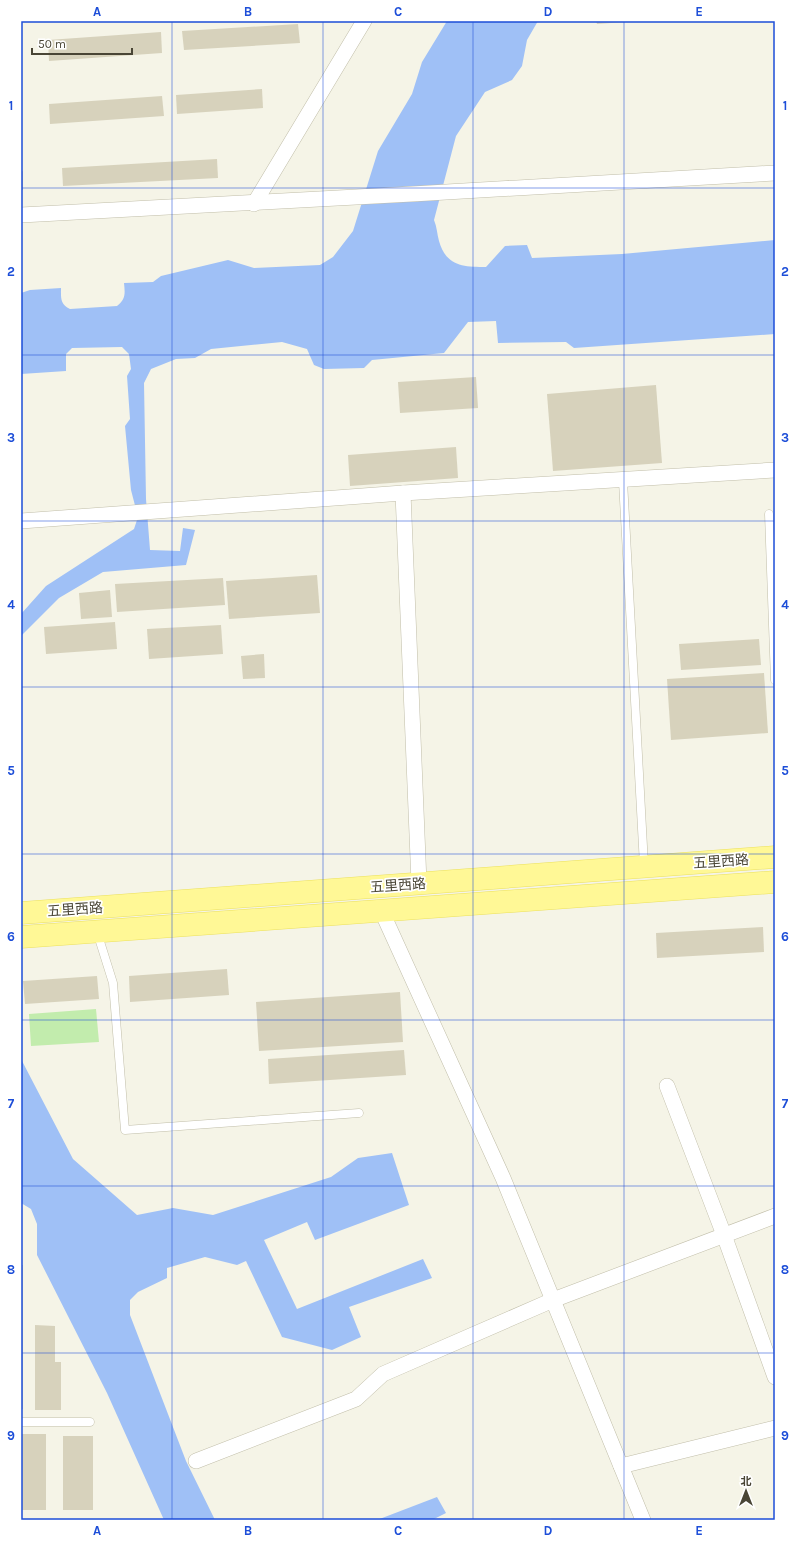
<svg xmlns="http://www.w3.org/2000/svg" width="796" height="1541" viewBox="0 0 796 1541" font-family="Karla,'Noto Sans SC',sans-serif">
<rect width="100%" height="100%" fill="#f5f4e7"/>
<polygon fill="#c2ecad" points="96,1009 99,1042 31,1046 29,1014"/>
<g fill="#9fc0f6">
<path d="M 447,21 L 538,21 L 527,40 L 522,66 L 512,80 L 485,92 L 456,136 L 434,220 C 437,227 437,234 439,241 C 446,266 463,267 486,267 L 505,246 L 527,245 L 532,258 L 622,254 L 775,240 L 775,334 L 574,348 L 566,342 L 498,343 L 496,321 L 468,322 L 444,353 L 372,360 L 364,368 L 324,369 L 314,365 L 307,349 L 282,342 L 211,349 L 195,358 L 176,359 L 151,369 L 144,383 L 146,499 L 150,550 L 180,551 L 183,528 L 195,530 L 186,565 L 103,572 L 59,598 L 21,636 L 21,614 L 46,586 L 134,529 L 138,517 L 131,490 L 125,426 L 130,419 L 127,376 L 131,369 L 129,354 L 122,347 L 72,348 L 66,354 L 66,371 L 21,374 L 21,293 L 30,290 L 61,288 C 61,298 60,304 70,309 L 117,306 C 126,299 125,293 124,283 L 153,282 L 161,276 L 228,260 L 254,268 L 320,265 L 333,257 L 353,231 L 378,151 L 412,94 L 422,62 Z"/>
<polygon points="21,1059 73,1159 137,1215 173,1208 213,1215 331,1177 358,1158 392,1153 409,1205 315,1240 307,1222 264,1240 297,1309 423,1259 432,1278 349,1307 361,1337 332,1350 282,1337 246,1261 237,1265 205,1257 167,1268 167,1278 138,1292 130,1300 130,1315 186,1461 215,1520 164,1520 107,1393 37,1255 37,1224 31,1209 21,1203"/>
<polygon points="437,1497 446,1513 432,1520 377,1520"/>
</g>
<g fill="#d7d2bc">
<polygon points="596,21 625,21 625,22 597,24"/>
<polygon points="298,24 300,43 184,50 182,31"/>
<polygon points="161,32 162,53 49,61 48,40"/>
<polygon points="262,89 263,108 177,114 176,95"/>
<polygon points="162,96 164,116 50,124 49,104"/>
<polygon points="217,159 218,178 63,186 62,168"/>
<polygon points="23,171 23,190 21,190 21,172"/>
<polygon points="476,377 478,408 400,413 398,382"/>
<polygon points="656,385 662,463 553,471 547,394"/>
<polygon points="456,447 458,478 350,486 348,455"/>
<polygon points="317,575 320,613 229,619 226,581"/>
<polygon points="223,578 225,605 117,612 115,584"/>
<polygon points="110,590 112,617 81,619 79,593"/>
<polygon points="115,622 117,649 46,654 44,627"/>
<polygon points="221,625 223,654 149,659 147,629"/>
<polygon points="759,639 761,665 681,670 679,644"/>
<polygon points="264,654 265,678 243,679 241,656"/>
<polygon points="764,673 768,733 671,740 667,679"/>
<polygon points="763,927 764,952 657,958 656,933"/>
<polygon points="227,969 229,995 130,1002 129,976"/>
<polygon points="97,976 99,999 25,1004 23,981"/>
<polygon points="400,992 403,1042 259,1051 256,1002"/>
<polygon points="404,1050 406,1075 269,1084 268,1059"/>
<rect x="21" y="1265" width="2" height="144"/>
<polygon points="35,1325 55,1326 55,1362 61,1362 61,1410 35,1410"/>
<rect x="21" y="1434" width="25" height="76"/>
<rect x="63" y="1436" width="30" height="74"/>
</g>
<g fill="none" stroke-linecap="round" stroke-linejoin="round">
<defs>
<g id="service">
<polyline points="623,481 644,865"/>
<polyline points="769,514 775,680"/>
<polyline points="97,932 113,983 125,1130 359,1113"/>
<polyline points="21,1422 90,1422"/>
</g>
<g id="minor">
<polyline points="254,204 364,21"/>
<path d="M 21,215 C 272,203 524,187 775,173"/>
<polyline points="403,493 419,883"/>
<polyline points="21,521 403,493 775,470"/>
<polyline points="382,912 503,1178 643,1520"/>
<polyline points="667,1086 724,1235 775,1377"/>
<polyline points="196,1461 356,1399 383,1374 553,1300 775,1216"/>
<polyline points="621,1466 775,1428"/>
</g>
<g id="primary">
<polyline points="21,913 775,857"/>
<polyline points="21,937 775,882"/>
</g>
</defs>
<use href="#service" stroke="#c1bea9" stroke-width="9"/>
<use href="#minor" stroke="#c1bea9" stroke-width="16"/>
<use href="#primary" stroke="#ece15e" stroke-width="23"/>
<use href="#service" stroke="#fff" stroke-width="8"/>
<use href="#minor" stroke="#fff" stroke-width="15"/>
<use href="#primary" stroke="#fff896" stroke-width="22"/>
</g>
<path fill="none" stroke="#1d4ed8" stroke-width="1" stroke-opacity="0.55" d="M 172,21 L 172,1520M 323,21 L 323,1520M 473,21 L 473,1520M 624,21 L 624,1520M 21,188 L 775,188M 21,355 L 775,355M 21,521 L 775,521M 21,687 L 775,687M 21,854 L 775,854M 21,1020 L 775,1020M 21,1186 L 775,1186M 21,1353 L 775,1353"/>
<g text-anchor="middle" stroke-width="3.5" stroke-linejoin="round" paint-order="stroke">
<g font-size="14" fill="#494535" stroke="#fff">
<text transform="translate(721 861) rotate(-4)" y="5">五里西路</text>
<text transform="translate(398 885) rotate(-4)" y="5">五里西路</text>
<text transform="translate(75 909) rotate(-4)" y="5">五里西路</text>
</g>
</g>
<rect width="796" height="1541" fill="none" stroke="#ffffff" stroke-width="44"/>
<g transform="translate(746 1491)" stroke="#ffffff" stroke-width="3" paint-order="stroke">
<path d="M0-3L7 15L0 10L-7 15Z" fill="#494535"/>
<text y="-6" font-size="11" font-weight="bold" text-anchor="middle" fill="#494535">北</text>
</g>
<path d="M32 48v6h100v-6" fill="none" stroke="#494535" stroke-width="2"/>
<text x="38" y="48" font-size="12" fill="#494535" stroke="#ffffff" stroke-width="3" paint-order="stroke">50 m</text>
<rect x="22" y="22" width="752" height="1497" fill="none" stroke="#1d4ed8" stroke-width="1.5"/>
<g font-size="13" text-anchor="middle" font-weight="bold" fill="#1d4ed8">
<text x="97" y="16">A</text>
<text x="248" y="16">B</text>
<text x="398" y="16">C</text>
<text x="548" y="16">D</text>
<text x="699" y="16">E</text>
<text x="11" y="110">1</text>
<text x="785" y="110">1</text>
<text x="11" y="276">2</text>
<text x="785" y="276">2</text>
<text x="11" y="442">3</text>
<text x="785" y="442">3</text>
<text x="11" y="609">4</text>
<text x="785" y="609">4</text>
<text x="11" y="775">5</text>
<text x="785" y="775">5</text>
<text x="11" y="941">6</text>
<text x="785" y="941">6</text>
<text x="11" y="1108">7</text>
<text x="785" y="1108">7</text>
<text x="11" y="1274">8</text>
<text x="785" y="1274">8</text>
<text x="11" y="1440">9</text>
<text x="785" y="1440">9</text>
<text x="97" y="1535">A</text>
<text x="248" y="1535">B</text>
<text x="398" y="1535">C</text>
<text x="548" y="1535">D</text>
<text x="699" y="1535">E</text>
</g>
</svg>
